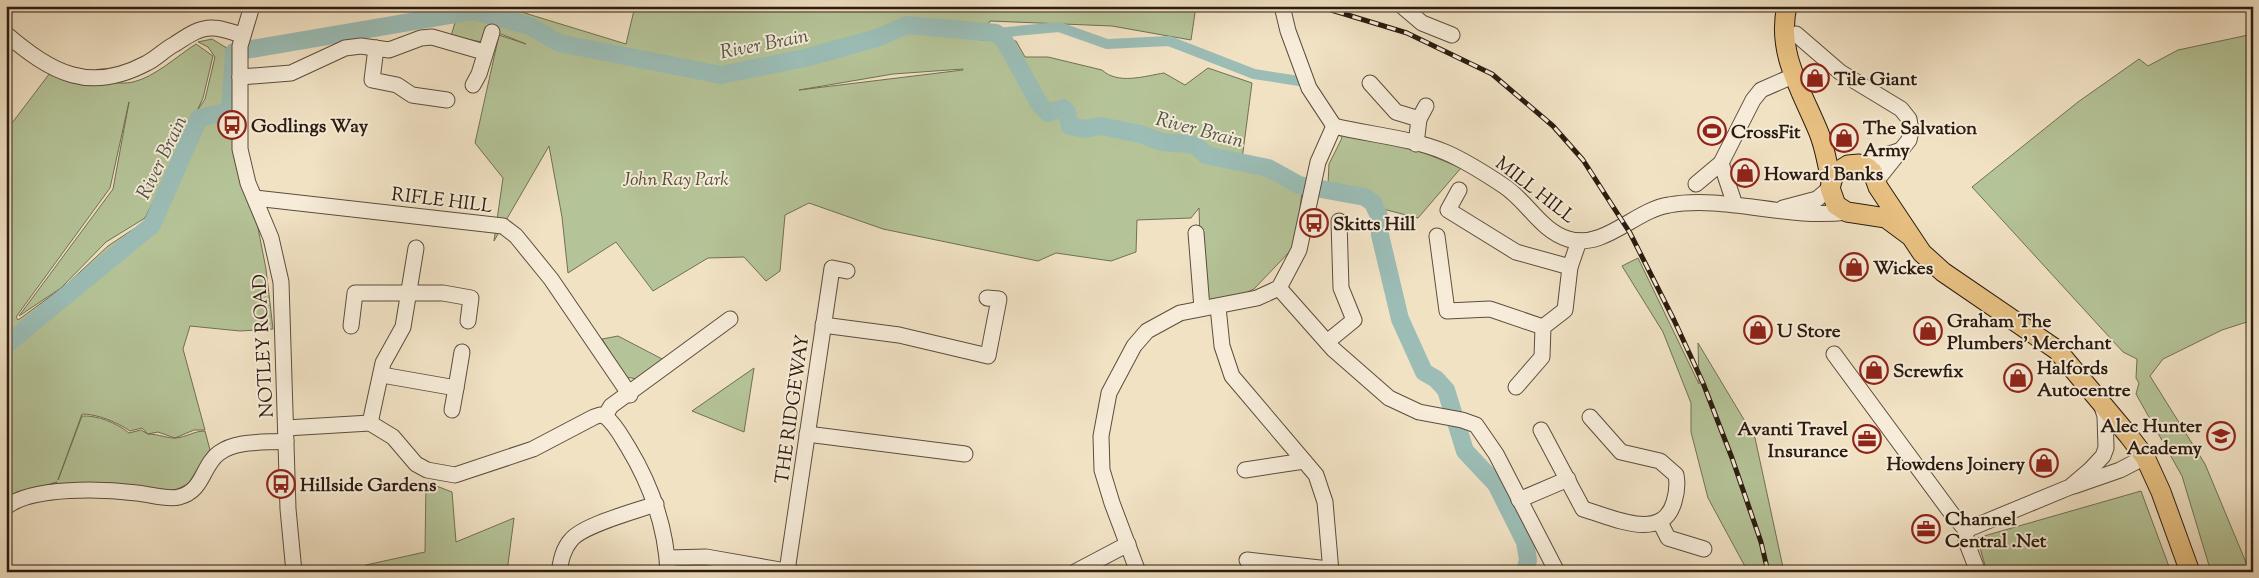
<svg xmlns="http://www.w3.org/2000/svg" width="2259" height="578" viewBox="0 0 2259 578" font-family="'Sorts Mill Goudy',serif">
<rect width="100%" height="100%" fill="#f1e2c4"/>
<filter id="stains"><feTurbulence type="fractalNoise" baseFrequency=".004" numOctaves="4"/><feColorMatrix values="0 0 0 0 .2 0 0 0 0 .09 0 0 0 0 .02 0 0 0 .5 -.17"/></filter>
<radialGradient id="worn" r=".72"><stop offset=".6" stop-color="#630" stop-opacity="0"/><stop offset="1" stop-color="#630" stop-opacity=".3"/></radialGradient>
<g fill="#b5c498" stroke="#707054" fill-rule="evenodd">
<path d="M 460,6 L 505,7 L 626,44 L 635,6 L 1196,6 L 1191,40 L 1112,26 L 990,21 L 980,40 L 1016,41 L 1025,57 L 1048,57 L 1102,70 C 1118,85 1145,76 1164,73 L 1185,85 L 1208,68 L 1252,83 L 1241,167 L 1251,169 L 1302,192 L 1295,246 L 1254,289 L 1243,294 L 1205,302 L 1201,272 L 1199,208 L 1191,218 L 1137,220 L 1136,252 L 1111,261 L 1056,253 L 1038,261 L 883,229 L 809,203 L 785,215 L 780,271 L 766,281 L 744,257 L 708,258 L 653,291 L 616,242 L 568,273 L 562,217 L 549,146 L 494,241 L 503,178 L 475,143 L 499,35 L 526,44 L 486,28 L 482,42 L 451,36 ZM 963,69 L 963,70 L 799,90 L 893,74 Z"/>
<polygon points="2253,34 2253,320 2222,330 2163,359 2150,376 2205,464 2250,572 2211,572 2182,476 2136,394 2139,383 2136,378 2137,359 2123,352 1972,187 2078,102 2139,59 2148,66 2178,50"/>
<path d="M 212,39 L 230,50 L 225,108 L 197,116 L 149,224 L 6,335 L 6,131 L 53,69 C 74,73 113,87 133,82 C 155,77 177,56 196,44 L 213,56 L 203,98 L 197,111 L 205,99 L 215,57 L 208,47 L 198,42 ZM 129,102 L 113,189 L 19,316 L 61,288 L 106,242 L 145,218 L 159,190 L 147,220 L 108,246 L 66,285 L 18,320 L 16,317 L 110,188 Z"/>
<path d="M 229,116 L 237,162 L 256,218 L 266,269 L 273,329 L 240,331 L 190,326 L 183,349 L 205,430 L 194,430 L 175,438 L 158,432 L 148,434 C 158,434 170,439 176,438 C 187,437 194,431 205,431 L 210,450 L 188,484 L 173,491 L 97,483 L 40,487 L 57,482 L 6,498 L 6,349 L 153,227 L 202,120 L 218,117 L 220,129 L 220,117 ZM 82,414 C 97,414 117,422 130,431 L 142,428 L 148,434 L 141,430 L 129,433 C 117,423 97,415 82,416 L 58,480 Z"/>
<polygon points="1334,126 1415,149 1461,168 1418,218 1375,207 1364,190 1328,184 1329,164 1342,138"/>
<polygon points="1638,258 1699,384 1698,343 1755,438 1784,572 1748,572 1708,498 1691,432 1691,403 1663,332 1622,266"/>
<polygon points="618,336 664,360 637,379 626,377 602,339"/>
<polygon points="754,368 744,432 692,411"/>
<polygon points="426,482 452,492 456,542 514,518 507,572 367,572 366,565 425,552"/>
<polygon points="2141,491 2171,572 1987,572 1977,538"/>
</g>
<g fill="none" stroke-linecap="round" stroke-linejoin="round">
<polyline stroke="#9bbdb6" stroke-width="10" points="996,33 1059,27 1107,44 1169,41 1254,74 1299,81"/>
<polyline stroke="#9bbdb6" stroke-width="18" points="6,345 152,225 199,118 230,111 234,52 474,11 530,26 559,43 721,75 805,58 877,38 907,25 996,33 1004,40 1040,105 1048,113 1063,108 1067,112 1070,126 1085,129 1101,126 1140,134 1162,142 1189,144 1196,146 1206,155 1268,168 1299,185 1365,197 1373,203 1379,216 1380,235 1400,319 1424,372 1436,379 1446,390 1465,451 1496,484 1525,542 1528,560 1525,572"/>
<defs>
<g id="minor">
<polyline points="252,6 240,46 240,149 248,183 271,238 281,282 288,509 294,572"/>
<polyline points="1282,6 1288,31 1309,88 1334,126"/>
<polyline points="1402,6 1422,23 1452,35"/>
<path d="M 6,34 C 52,73 89,94 147,63 C 157,58 165,49 175,44 C 186,37 199,27 213,28 C 223,28 233,33 243,35"/>
<polyline points="1796,34 1840,72 1901,109 1909,119 1911,131 1909,140 1877,180"/>
<polyline points="376,48 372,80 397,85 412,95 447,100"/>
<polyline points="240,77 291,73 345,48 361,46 389,50 421,38 432,37 484,52"/>
<polyline points="1370,83 1396,112 1419,119 1416,144"/>
<polyline points="473,85 479,74 492,32"/>
<polyline points="1419,119 1426,106"/>
<path d="M 1334,126 C 1371,135 1411,138 1445,152 C 1466,161 1486,174 1504,186 C 1527,201 1541,231 1568,239 C 1604,250 1635,210 1669,205 C 1726,195 1787,220 1847,212"/>
<polyline points="1721,163 1733,199"/>
<polyline points="1859,164 1901,150"/>
<polyline points="1696,184 1721,163 1753,100 1761,90 1793,76"/>
<polyline points="1459,190 1448,210 1516,252 1570,267"/>
<polyline points="255,198 503,226 516,236 551,279 630,395"/>
<polyline points="1783,208 1817,199 1830,188"/>
<polyline points="1196,233 1202,308"/>
<polyline points="1437,236 1447,311 1490,309 1543,327"/>
<polyline points="1279,288 1333,349 1389,398 1419,412 1462,420 1476,425 1496,454 1557,572"/>
<polyline points="1218,307 1222,346 1232,376 1316,475 1325,502 1331,572"/>
<polyline points="823,325 899,335 988,356 999,299 987,298"/>
<polyline points="351,326 355,293 443,293 471,298 468,321"/>
<polyline points="1327,342 1354,320 1341,288 1339,221"/>
<polyline points="1834,354 1952,514 1966,530"/>
<polyline points="382,375 456,388 462,352"/>
<polyline points="1516,387 1542,357 1543,327 1565,310 1570,267 1579,241"/>
<polyline points="452,410 456,388"/>
<path d="M 605,416 C 616,425 621,436 628,447 C 651,485 666,527 668,572"/>
<polyline points="605,416 611,406 730,319"/>
<polyline points="370,423 383,363 403,327 416,248"/>
<polyline points="286,428 370,423 393,437 416,464 427,470 455,475 533,449 594,417 600,415 605,416"/>
<path d="M 1541,430 L 1583,509 C 1612,517 1662,543 1674,502 C 1677,492 1678,485 1676,475 L 1660,461 L 1621,452 L 1590,417"/>
<polyline points="807,434 965,454"/>
<polyline points="1245,470 1304,461"/>
<polyline points="2074,486 2120,470 2145,457"/>
<polyline points="1519,500 1568,479"/>
<path d="M 6,507 C 33,486 103,489 137,493 C 149,494 167,500 179,497 C 204,491 202,465 219,453 C 237,440 264,443 286,441"/>
<polyline points="1660,522 1668,538 1704,549"/>
<polyline points="1966,530 2070,487 2090,470 2103,456 2106,448 2105,416 2101,404"/>
<polyline points="1966,530 1966,541 1978,572"/>
<polyline points="668,558 706,557 792,572"/>
<polyline points="1247,560 1329,569"/>
<polyline points="787,571 832,268 847,271"/>
<path d="M 559,572 C 561,560 563,549 571,540 C 583,525 636,511 656,504"/>
<polyline points="1075,572 1128,544"/>
<polyline points="1138,572 1112,503 1102,470 1101,436 1109,393 1134,346 1147,331 1180,313 1257,298 1279,288 1299,250 1318,162 1334,126"/>
</g>
<g id="major">
<path d="M 1787,6 C 1776,53 1802,91 1819,133 C 1825,148 1828,166 1831,182"/>
<polyline points="1909,235 1886,218 1847,212 1836,205 1830,188 1834,174 1848,165 1859,164 1868,168 1873,173 1878,187 1922,253 1943,272 2057,350 2129,436 2145,457 2161,492 2190,572"/>
</g>
</defs>
<use href="#minor" stroke="#5c4d3c" stroke-width="17"/>
<use href="#major" stroke="#2b1b0f" stroke-width="21"/>
<use href="#minor" stroke="#f6ecd9" stroke-width="15"/>
<use href="#major" stroke="#e8c182" stroke-width="19"/>
<defs>
<polyline id="rail" points="1318,6 1407,33 1492,74 1553,126 1583,160 1630,233 1674,320 1703,383 1732,458 1761,542 1768,572"/>
</defs>
<use href="#rail" stroke="#2b1b0f" stroke-width="5"/>
<use href="#rail" stroke="#f6ecd9" stroke-width="3" stroke-dasharray="9" stroke-linecap="butt"/>
</g>
<defs>
<symbol id="shop-ring" viewBox="-11 -11 22 22"><circle r="9.5" fill="#f6ecd9" stroke="#8f2418" stroke-width="1.5"/><path d="M-5-2.5h2.3a2.7 3.5 0 0 1 5.4 0H5L5.5 6h-11ZM-1.5-2.5h3a1.5 2.3 0 0 0-3 0Z" fill="#8f2418"/></symbol>
<symbol id="bus-ring" viewBox="-11 -11 22 22"><circle r="9.5" fill="#f6ecd9" stroke="#8f2418" stroke-width="1.5"/><path d="M-5-6H5V4H4V6H2V4H-2V6H-4V4H-5ZM-3.5-4V0h7V-4ZM-3.5 1.2v1.5H-2V1.2ZM2 1.2v1.5H3.5V1.2Z" fill="#8f2418"/></symbol>
<symbol id="stadium-ring" viewBox="-11 -11 22 22"><circle r="9.5" fill="#f6ecd9" stroke="#8f2418" stroke-width="1.5"/><path d="M0-5a6.5 5 0 1 0 0 10a6.5 5 0 1 0 0-10ZM-3.5-1.8h7v3.6h-7Z" fill="#8f2418"/></symbol>
<symbol id="school-ring" viewBox="-11 -11 22 22"><circle r="9.5" fill="#f6ecd9" stroke="#8f2418" stroke-width="1.5"/><path d="M0-5L7-2L0 1L-7-2ZM-4 1L0 2.5L4 1V4Q0 6-4 4Z" fill="#8f2418"/></symbol>
<symbol id="office-ring" viewBox="-11 -11 22 22"><circle r="9.5" fill="#f6ecd9" stroke="#8f2418" stroke-width="1.5"/><path d="M-6-3h4V-5.5h4V-3h4V5H-6ZM-1-4.5V-3h2v-1.5ZM-6 0V1H6V0Z" fill="#8f2418"/></symbol>
</defs>
<g fill-rule="evenodd">
<use href="#shop-ring" x="1799" y="62" width="32" height="32"/>
<use href="#bus-ring" x="216" y="109" width="32" height="32"/>
<use href="#stadium-ring" x="1696" y="115" width="32" height="32"/>
<use href="#shop-ring" x="1828" y="122" width="32" height="32"/>
<use href="#shop-ring" x="1729" y="157" width="32" height="32"/>
<use href="#bus-ring" x="1298" y="207" width="32" height="32"/>
<use href="#shop-ring" x="1838" y="251" width="32" height="32"/>
<use href="#shop-ring" x="1742" y="314" width="32" height="32"/>
<use href="#shop-ring" x="1912" y="315" width="32" height="32"/>
<use href="#shop-ring" x="1858" y="354" width="32" height="32"/>
<use href="#shop-ring" x="2002" y="362" width="32" height="32"/>
<use href="#school-ring" x="2205" y="420" width="32" height="32"/>
<use href="#office-ring" x="1851" y="423" width="32" height="32"/>
<use href="#shop-ring" x="2028" y="447" width="32" height="32"/>
<use href="#bus-ring" x="265" y="468" width="32" height="32"/>
<use href="#office-ring" x="1910" y="513" width="32" height="32"/>
</g>
<g text-anchor="middle" stroke-width="4" stroke-linejoin="round" paint-order="stroke">
<g font-size="19" font-weight="bold" fill="#2b1b0f" stroke="#f6ecd9" text-anchor="start">
<text x="1834" y="85">Tile Giant</text>
<text x="251" y="132">Godlings Way</text>
<text x="1863" y="134">The Salvation<tspan x="1863" dy="22">Army</tspan></text>
<text x="1731" y="138">CrossFit</text>
<text x="1764" y="180">Howard Banks</text>
<text x="1333" y="230">Skitts Hill</text>
<text x="1873" y="274">Wickes</text>
<text x="1947" y="327">Graham The<tspan x="1947" dy="22">Plumbers' Merchant</tspan></text>
<text x="1777" y="337">U Store</text>
<text x="2037" y="374">Halfords<tspan x="2037" dy="22">Autocentre</tspan></text>
<text x="1893" y="377">Screwfix</text>
<text x="2202" y="432" text-anchor="end">Alec Hunter<tspan x="2202" dy="22">Academy</tspan></text>
<text x="1848" y="435" text-anchor="end">Avanti Travel<tspan x="1848" dy="22">Insurance</tspan></text>
<text x="2025" y="470" text-anchor="end">Howdens Joinery</text>
<text x="300" y="491">Hillside Gardens</text>
<text x="1945" y="525">Channel<tspan x="1945" dy="22">Central .Net</tspan></text>
</g>
<g font-size="19" font-style="italic" fill="#544e38" stroke="#f6ecd9">
<text x="676" y="185">John Ray Park</text>
</g>
<g font-size="19" fill="#2b1b0f" stroke="#f6ecd9">
<text transform="translate(1536 189) rotate(38)" y="7">MILL HILL</text>
<text transform="translate(442 199) rotate(7)" y="7">RIFLE HILL</text>
<text transform="translate(262 346) rotate(-93)" y="7">NOTLEY ROAD</text>
<text transform="translate(791 409) rotate(-82)" y="7">THE RIDGEWAY</text>
</g>
<g font-size="20" font-style="italic" fill="#525449" stroke="#f6ecd9">
<text transform="translate(764 43) rotate(-11)" y="7">River Brain</text>
<text transform="translate(1200 129) rotate(15)" y="7">River Brain</text>
<text transform="translate(161 157) rotate(-64)" y="7">River Brain</text>
</g>
</g>
<rect width="2259" height="578" fill="none" stroke="#f1e2c4" stroke-width="25"/>
<rect x="8" y="8" width="2244" height="563" fill="none" stroke="#2b1b0f" stroke-width="2.5"/>
<rect x="12" y="12" width="2234" height="553" fill="none" stroke="#2b1b0f"/>
<rect width="100%" height="100%" filter="url(#stains)"/>
<rect width="100%" height="100%" fill="url(#worn)"/>
</svg>
